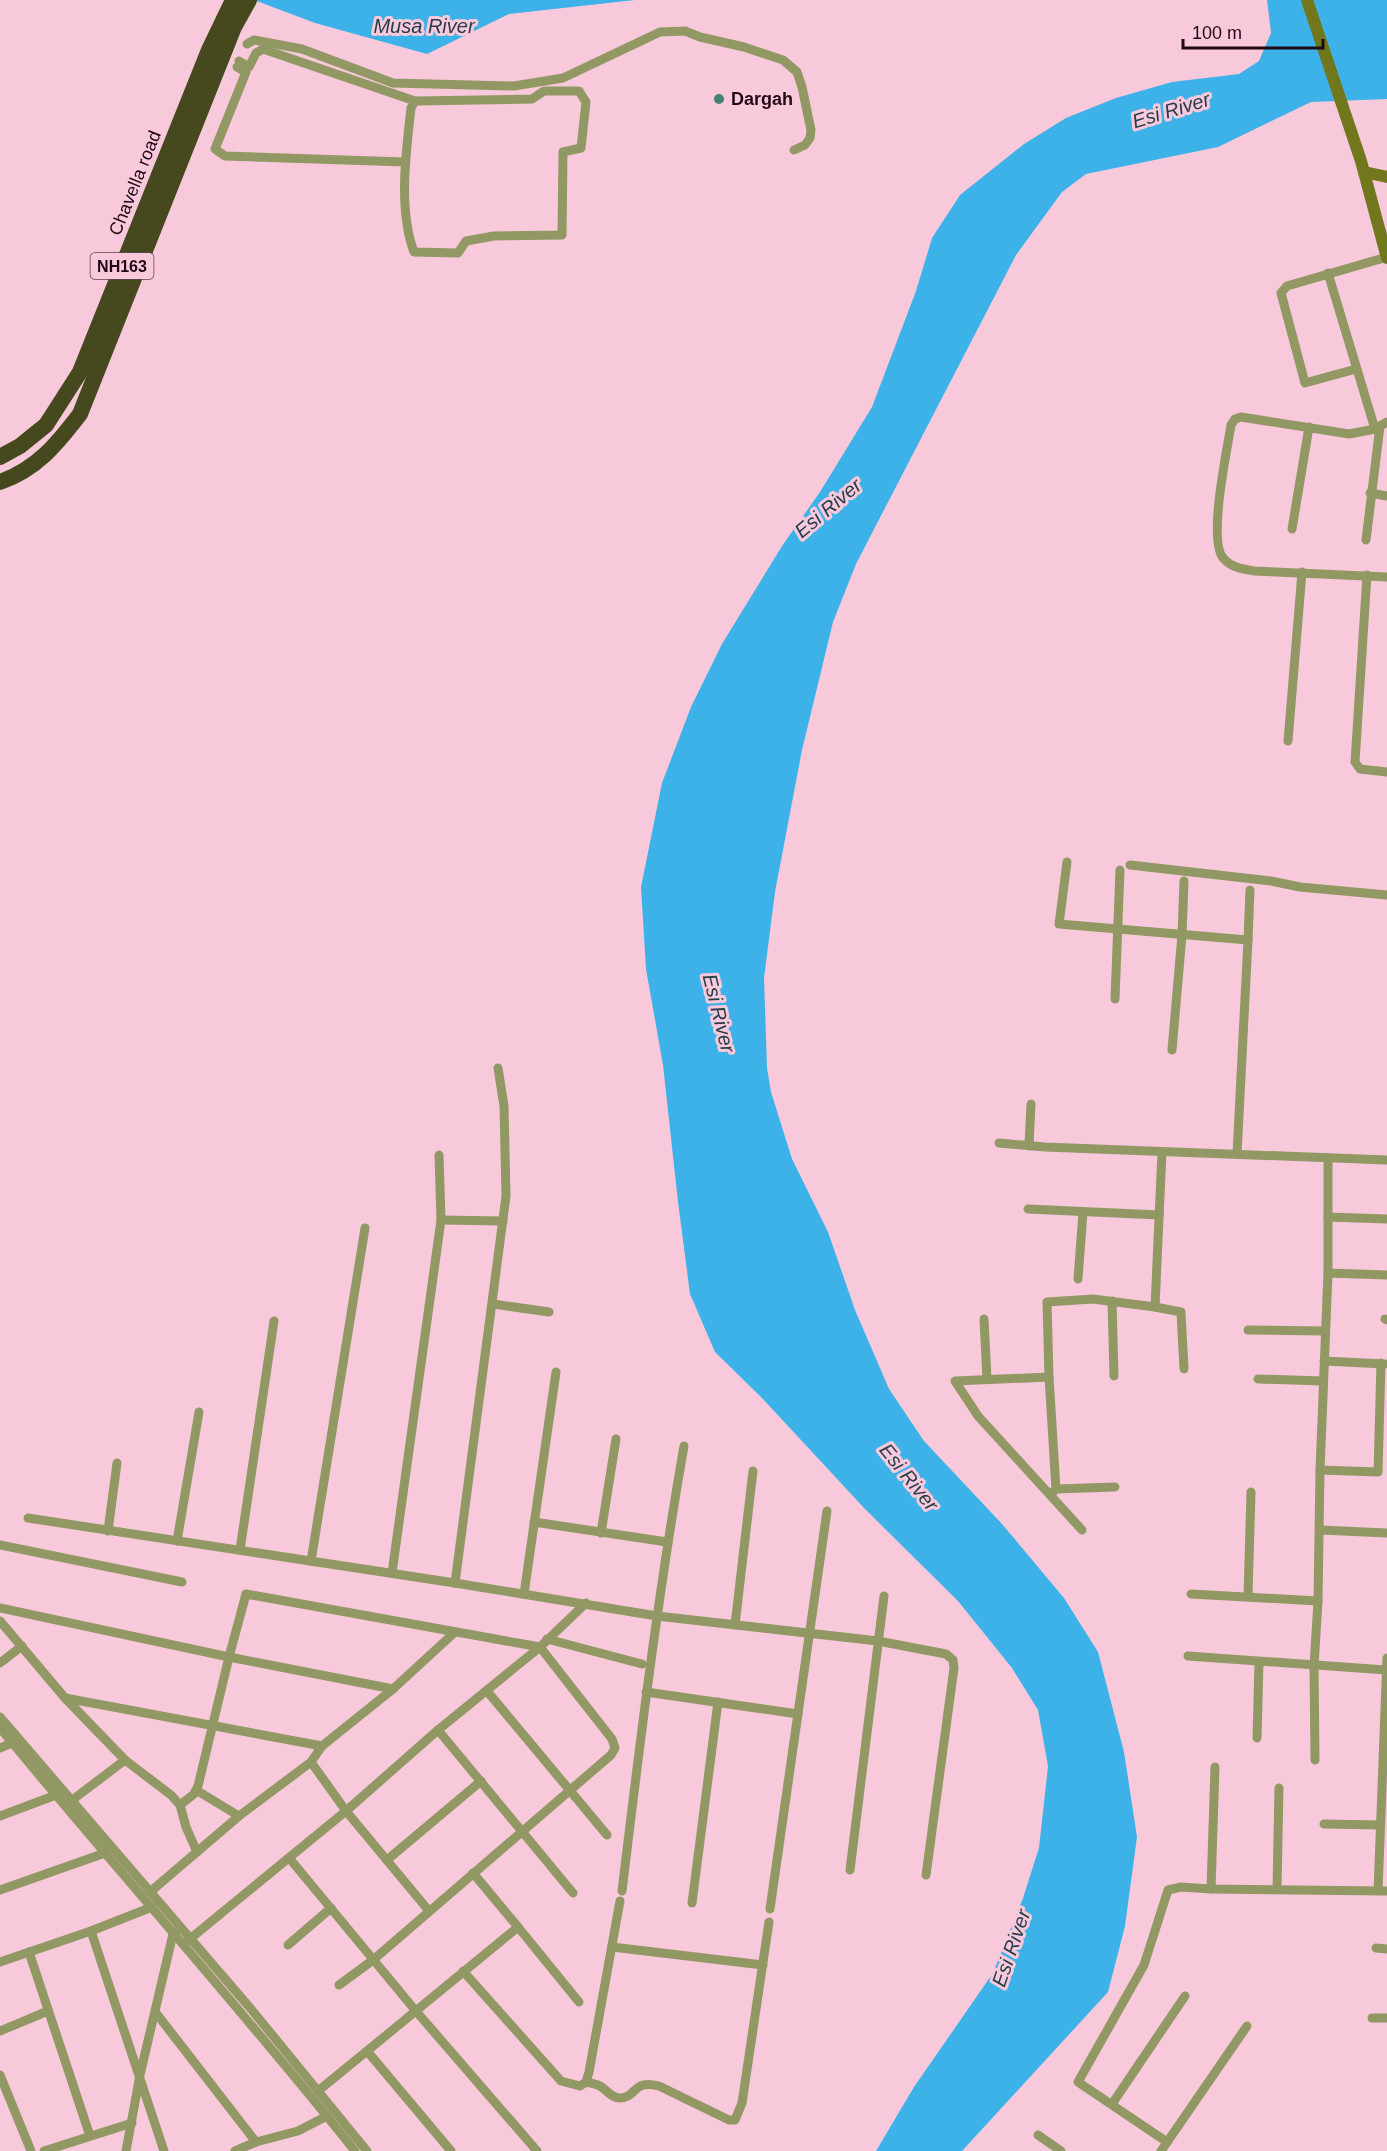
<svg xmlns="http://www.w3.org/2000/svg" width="1387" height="2151" viewBox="0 0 1387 2151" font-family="Arial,sans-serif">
<rect width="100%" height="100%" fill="#f8c9db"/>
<g fill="#3cb2e9">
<polygon points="254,0 635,0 509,14 427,54 315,23"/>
<polygon points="1267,0 1387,0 1387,99 1311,102 1218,147 1086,174 1062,192 1016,255 856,564 833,622 802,750 775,892 764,978 767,1068 771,1092 792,1159 828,1232 855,1310 889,1389 924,1441 1002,1524 1064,1598 1098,1652 1124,1752 1137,1837 1125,1926 1108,1992 962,2151 876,2151 914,2087 993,1973 1023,1898 1039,1848 1048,1766 1038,1710 1012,1668 958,1601 865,1509 761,1397 715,1352 690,1294 678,1202 663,1065 646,969 641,887 662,783 691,707 722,644 782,546 820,492 872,407 916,291 932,238 960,195 1024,144 1066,118 1116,98 1172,82 1239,74 1259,61 1271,33"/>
</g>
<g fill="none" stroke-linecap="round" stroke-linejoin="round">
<g stroke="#929863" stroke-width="9">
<polyline points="247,44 254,40 302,49 393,83 514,86 563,78 660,32 685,31 700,37 744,47 783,60 797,72 802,87 811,130 810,138 805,145 794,150"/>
<path d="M 239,61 L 249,67 L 256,53 L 263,49 L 415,101 L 411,108 C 406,153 398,209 414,252 L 458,253 L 466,241 L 494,236 L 562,235 L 563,152 L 581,148 L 586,102 L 579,91 L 544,91 L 532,99 L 415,101"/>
<polyline points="237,67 246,72 215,149 225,156 405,162"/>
<polyline points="1328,273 1375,429"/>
<polyline points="1356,369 1305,383 1281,293 1287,286 1387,257"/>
<path d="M 1387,422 L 1375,429 L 1349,434 L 1241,417 L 1235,419 L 1231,425 C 1227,451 1207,542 1224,559 C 1232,568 1243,569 1254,571 L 1387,577"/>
<polyline points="1370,493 1387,496"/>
<polyline points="1292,529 1309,427"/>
<polyline points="1366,540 1380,426"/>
<polyline points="1367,575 1355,762 1360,769 1387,772"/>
<polyline points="1288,741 1302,572"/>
<polyline points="1067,862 1059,924 1248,940 1237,1154"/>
<polyline points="1130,865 1271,881 1300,887 1387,895"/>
<polyline points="1248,940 1250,890"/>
<polyline points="1115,999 1120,870"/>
<polyline points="1172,1050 1182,935 1184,881"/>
<polyline points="999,1143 1045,1147 1387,1160"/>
<polyline points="1029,1146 1031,1104"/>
<polyline points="1028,1209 1159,1215"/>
<polyline points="1328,1217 1387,1219"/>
<polyline points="441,1220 503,1221"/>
<polyline points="1328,1273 1387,1275"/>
<polyline points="1078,1279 1083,1212"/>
<polyline points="1112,1301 1114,1376"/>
<polyline points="493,1304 549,1312"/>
<polyline points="1155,1307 1181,1312 1184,1369"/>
<polyline points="984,1319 987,1379"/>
<polyline points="1385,1319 1387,1320"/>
<polyline points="1248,1330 1325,1331"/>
<polyline points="1324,1361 1385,1364"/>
<polyline points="1049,1377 955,1381 978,1416 1082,1530"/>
<polyline points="1258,1379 1323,1381"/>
<polyline points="1320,1470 1378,1472 1381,1363"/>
<polyline points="1056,1489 1049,1377 1047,1302 1093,1299 1155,1307 1162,1152"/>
<polyline points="1053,1492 1056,1489 1115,1487"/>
<polyline points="28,1518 455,1583 657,1616 878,1641 946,1654 953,1660 954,1668 926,1875"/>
<polyline points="534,1522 667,1542"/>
<polyline points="1321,1530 1387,1533"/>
<polyline points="108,1531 117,1463"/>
<polyline points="601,1533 616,1439"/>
<polyline points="177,1541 199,1412"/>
<polyline points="0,1545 182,1582"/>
<polyline points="240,1550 274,1321"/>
<polyline points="311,1561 365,1228"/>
<polyline points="392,1573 441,1220 439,1155"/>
<polyline points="455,1583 506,1196 504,1106 498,1068"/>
<polyline points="524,1594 556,1372"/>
<polyline points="1191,1594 1318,1601"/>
<polyline points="1248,1596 1251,1492"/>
<polyline points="0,1608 229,1657 393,1689"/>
<polyline points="0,1621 65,1698 125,1760 171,1795 180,1805 186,1827 197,1852"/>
<polyline points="735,1625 753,1471"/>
<polyline points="547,1639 642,1664"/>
<polyline points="1188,1656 1386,1670"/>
<polyline points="0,1663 22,1646"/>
<polyline points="487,1691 607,1835"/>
<polyline points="646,1692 798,1714"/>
<polyline points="65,1698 322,1746"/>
<polyline points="0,1717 251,2009 367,2151"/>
<path d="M 0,1728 C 117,1870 240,2007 355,2151"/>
<polyline points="438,1730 573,1893"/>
<polyline points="1257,1738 1259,1662"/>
<polyline points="0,1748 12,1743"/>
<polyline points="1315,1760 1314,1666 1318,1601 1320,1470 1328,1273 1328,1158"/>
<polyline points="196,1790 239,1816"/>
<polyline points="71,1801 125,1760"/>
<polyline points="180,1805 194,1794 198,1786 229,1657 246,1594 540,1647 612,1739 615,1748 611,1755 373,1960 339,1985"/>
<polyline points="0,1816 56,1795"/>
<polyline points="1324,1824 1380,1825"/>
<polyline points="290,1859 415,2010 537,2151"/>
<polyline points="387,1860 481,1781"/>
<polyline points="850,1870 884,1596"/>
<polyline points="1211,1889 1215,1767"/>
<polyline points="1277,1889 1279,1788"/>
<polyline points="0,1890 105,1853"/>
<path d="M 622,1891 C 640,1742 658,1594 684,1446"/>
<polyline points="1378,1891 1387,1658"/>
<polyline points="150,1892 239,1816 311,1762"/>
<polyline points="692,1903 718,1702"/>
<polyline points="770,1909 827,1511"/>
<polyline points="429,1911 346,1811 311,1762 322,1746 393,1689 455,1632"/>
<polyline points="518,1927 579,2002"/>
<polyline points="91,1931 164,2151"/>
<polyline points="185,1943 346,1811 438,1730 540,1647 586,1603"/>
<polyline points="288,1945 331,1908"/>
<polyline points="612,1947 763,1965"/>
<polyline points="1376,1948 1387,1949"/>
<polyline points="29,1952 90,2136"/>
<polyline points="0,1962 91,1931 152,1907"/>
<polyline points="463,1971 561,2081 580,2086 586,2082 589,2072 620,1901"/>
<polyline points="156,2013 256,2142 235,2151"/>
<polyline points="1372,2018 1387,2018"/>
<polyline points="0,2031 48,2011"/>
<polyline points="367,2051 518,1927 473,1873"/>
<polyline points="0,2075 31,2151"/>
<path d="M 586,2082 C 591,2083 596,2084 600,2086 C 607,2090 611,2098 620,2098 C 638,2097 632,2079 659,2086 L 729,2120 L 735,2120 L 742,2103 L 769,1922"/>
<polyline points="318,2091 367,2051 451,2151"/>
<polyline points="1112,2104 1185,1996"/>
<polyline points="1038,2135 1061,2151"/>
<polyline points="256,2142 298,2131 327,2116"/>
<polyline points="1167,2142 1078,2082 1144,1965 1168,1890 1181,1887 1211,1889 1387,1891"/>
<polyline points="44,2151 132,2123"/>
<polyline points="126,2151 140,2075 173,1934 176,1932"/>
<polyline points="1161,2151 1247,2026"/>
</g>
<g stroke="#71771d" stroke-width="12">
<polyline points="1307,0 1361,161 1387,258"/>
<polyline points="1364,172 1387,177"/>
</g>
<g stroke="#45491d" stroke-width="16">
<polyline points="0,457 20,446 46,425 80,372 209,50 233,0"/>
<path d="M 0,482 C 37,469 57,444 80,414 L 234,27 L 249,0"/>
</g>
</g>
<circle fill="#428270" stroke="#f8c9db" stroke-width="2" cx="719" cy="99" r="6"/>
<g text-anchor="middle" stroke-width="6" stroke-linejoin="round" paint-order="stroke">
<rect fill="#f8c9db" stroke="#624250" stroke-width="1.5" x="90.5" y="253" width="63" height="26" rx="4.5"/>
<g font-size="16" font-weight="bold" fill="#210814">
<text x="122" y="272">NH163</text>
</g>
<g font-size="18" font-weight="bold" fill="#210814" stroke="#f8c9db" text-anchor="start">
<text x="731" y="105">Dargah</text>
</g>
<g font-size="18" fill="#210814" stroke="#f8c9db">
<text transform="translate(135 183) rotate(-68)" y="6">Chavella road</text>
</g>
<g font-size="20" font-style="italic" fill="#253e4b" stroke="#f8c9db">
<text x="424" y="33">Musa River</text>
<text transform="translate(1171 110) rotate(-17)" y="7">Esi River</text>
<text transform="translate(828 508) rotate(-40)" y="7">Esi River</text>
<text transform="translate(719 1013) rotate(76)" y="7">Esi River</text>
<text transform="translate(909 1477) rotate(51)" y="7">Esi River</text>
<text transform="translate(1011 1948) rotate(-71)" y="7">Esi River</text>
</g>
</g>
<path d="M1183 39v9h140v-9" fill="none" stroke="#210814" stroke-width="3"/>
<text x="1192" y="39" font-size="18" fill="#210814" stroke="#f8c9db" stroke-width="4.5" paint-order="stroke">100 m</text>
</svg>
